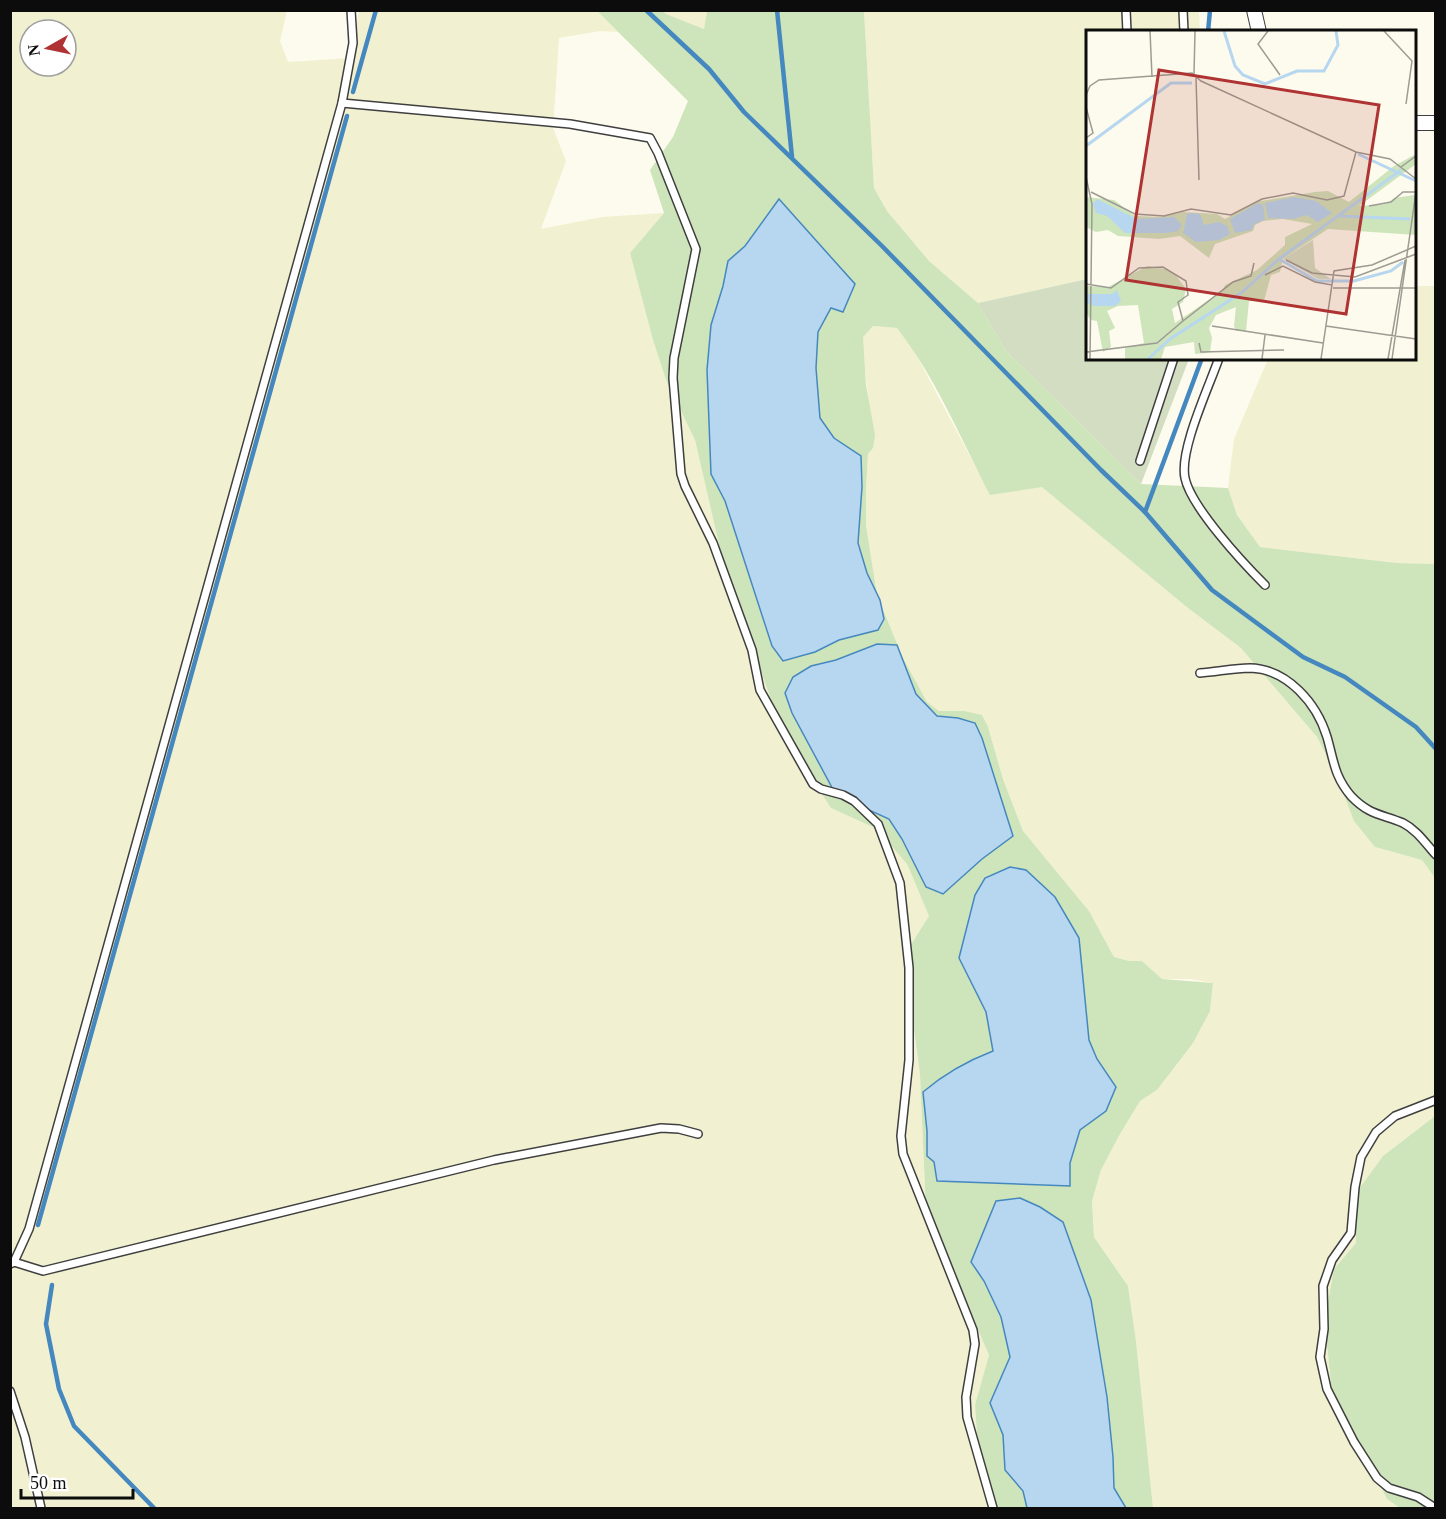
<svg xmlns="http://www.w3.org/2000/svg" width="1446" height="1519" viewBox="0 0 1446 1519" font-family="Georgia,serif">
<rect width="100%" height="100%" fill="#fdfbed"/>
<g fill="#f1f0d0" fill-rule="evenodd">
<path d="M 10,11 L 287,11 L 280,41 L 288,62 L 351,58 L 359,11 L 597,11 L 618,32 L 600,31 L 559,38 L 553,128 L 566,161 L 541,229 L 602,217 L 664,213 L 630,253 L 653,340 L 666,380 L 695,440 L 721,553 L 831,808 L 877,829 L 907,864 L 929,916 L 910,946 L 915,1040 L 920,1075 L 926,1211 L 989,1355 L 975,1405 L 979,1463 L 998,1508 L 11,1508 ZM 30,30 L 66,30 L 66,66 L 30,66 Z"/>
<polygon points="662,11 707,11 704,29 666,14"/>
<polygon points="864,11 1199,11 1200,31 1088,32 1087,279 978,303 929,261 887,211 874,188"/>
<polygon points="1415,286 1435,286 1435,564 1397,563 1260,547 1237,515 1228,488 1234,439 1268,359 1414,358"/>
<polygon points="873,326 897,328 912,347 990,494 1042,486 1188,608 1241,648 1317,737 1338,779 1375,847 1422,860 1435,878 1435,1116 1383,1156 1356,1193 1356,1243 1334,1269 1326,1313 1327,1345 1332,1393 1387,1499 1400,1508 1153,1508 1136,1341 1128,1286 1094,1237 1092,1201 1101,1170 1120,1134 1140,1101 1157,1090 1193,1043 1210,1011 1213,983 1190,979 1162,979 1142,961 1129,961 1114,957 1089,911 1023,831 1003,779 988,727 964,711 939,711 927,702 903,658 877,595 866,525 866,490 868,454 873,448 862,337"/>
</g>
<g fill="#cee4ba">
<path d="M 597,11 L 662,11 L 666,14 L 704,29 L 707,11 L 864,11 L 874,188 L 887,211 L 929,261 L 978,303 L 1005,350 L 1141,484 L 1228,488 L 1237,515 L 1260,547 L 1397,563 L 1435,564 L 1435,878 L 1422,860 L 1375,847 L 1354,821 L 1338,779 L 1317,737 L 1241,648 L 1188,608 L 1042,487 L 990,495 C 961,439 936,378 897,328 L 873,326 L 863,337 L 866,385 L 875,435 L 873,448 L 868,454 L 866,490 L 866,525 L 877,595 L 903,658 L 927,702 L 939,711 L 964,711 L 982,715 L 988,727 L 1003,779 L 1023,831 L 1089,911 L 1114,957 L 1129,961 L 1142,961 L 1162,979 L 1213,983 L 1210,1011 L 1193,1043 L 1157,1090 L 1140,1101 L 1120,1134 L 1101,1170 L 1092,1201 L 1094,1237 L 1128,1286 L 1136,1341 L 1153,1508 L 998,1508 L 979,1463 L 975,1405 L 989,1355 L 926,1211 L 920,1075 L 907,977 L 910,946 L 929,916 L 907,864 L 877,829 L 831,808 L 782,732 L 721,553 L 695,440 L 666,380 L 653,340 L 630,253 L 664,213 L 650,170 L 673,137 L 688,101 Z"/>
<polygon points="1435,1116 1435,1508 1400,1508 1387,1499 1332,1393 1327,1345 1326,1313 1334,1269 1356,1243 1356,1193 1383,1156"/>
</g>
<polygon fill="#d2ddc1" points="1087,279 1088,358 1189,359 1141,484 1005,350 978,303"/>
<g fill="#b7d7f0" stroke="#4588bf" stroke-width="1.5">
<polygon points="779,199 855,284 843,312 831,308 818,332 816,368 820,418 834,438 861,456 862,487 858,543 867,573 880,600 884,619 878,630 839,640 815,652 783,661 772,646 725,501 711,474 707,370 711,325 723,286 728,261 745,246"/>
<polygon points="877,644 897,645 916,694 937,716 958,718 975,723 982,738 1013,836 982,859 943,894 926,887 902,839 889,819 836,795 792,713 785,693 793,677 811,666 836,660"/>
<path d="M 1010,867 L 1026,870 L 1055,897 L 1079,938 L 1089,1040 L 1097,1059 L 1116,1087 L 1106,1111 L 1080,1130 L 1070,1163 L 1070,1186 L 937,1181 L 934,1162 L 927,1156 L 927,1131 L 923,1092 C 944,1074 967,1061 993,1051 L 986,1012 L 959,958 L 975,895 L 985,878 Z"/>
<polygon points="1020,1198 1040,1207 1063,1222 1091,1300 1107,1397 1113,1457 1114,1488 1126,1508 1027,1508 1023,1491 1005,1470 1003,1435 990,1403 1010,1357 1001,1317 984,1281 971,1262 996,1201"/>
</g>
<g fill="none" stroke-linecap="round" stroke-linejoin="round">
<g stroke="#4588bf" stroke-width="4.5">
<polyline points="646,10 709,69 744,112 882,246 1101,470 1145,512"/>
<polyline points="777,10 792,157"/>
<polyline points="1208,32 1210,10"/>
<polyline points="353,92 376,10"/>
<polyline points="1202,358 1145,512 1212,590 1303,657 1345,677 1416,727 1436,749"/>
<polyline points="38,1225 347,116"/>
<polyline points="52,1285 46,1324 59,1389 74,1426 154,1508"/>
</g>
<defs>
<g id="service">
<polyline points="1126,10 1127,32"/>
<polyline points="1183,10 1184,32"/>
<polyline points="342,103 570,124 650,138 658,153 696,249 674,358 673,378 681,474 685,486 713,543 752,650 760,690 813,784 821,789 843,795 854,801 878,824 900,883 909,968 909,1060 901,1136 903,1154 973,1330 975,1344 966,1397 967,1417 993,1508"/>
<path d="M 1219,358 C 1209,387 1179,450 1185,478 C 1191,507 1243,563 1265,585"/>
<polyline points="1140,461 1174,358"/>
<path d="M 1200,673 C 1216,672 1234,668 1250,668 C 1288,669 1317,704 1327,737 C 1334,761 1334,776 1351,796 C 1369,815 1381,814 1403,823 C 1417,830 1426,844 1436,855"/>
<polyline points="14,1262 43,1271 494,1160 661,1128 679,1129 698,1134"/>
<polyline points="10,1264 14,1262 29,1229 342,103 353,43 351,10"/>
<polyline points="10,1391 25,1437 41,1508"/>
<polyline points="1435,1508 1418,1497 1389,1488 1377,1478 1354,1442 1327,1389 1320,1357 1324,1329 1323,1286 1332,1260 1351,1233 1355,1187 1361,1157 1376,1132 1395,1116 1436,1100"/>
</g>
<g id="minor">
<polyline points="1254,10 1259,32"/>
<polyline points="1414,123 1436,123"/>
</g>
</defs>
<use href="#service" stroke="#3f3f3f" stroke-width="10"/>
<use href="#minor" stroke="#3f3f3f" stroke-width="16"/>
<use href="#service" stroke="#fff" stroke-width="7"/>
<use href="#minor" stroke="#fff" stroke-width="14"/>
</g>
<g transform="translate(1086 30)">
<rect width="330" height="330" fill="#fdfbed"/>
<path d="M 330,124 L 330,134 L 273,176 L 300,174 L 308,168 L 329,165 L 330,205 L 242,199 L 197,229 L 194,242 L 185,245 L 178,271 L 163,271 L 160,301 L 150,301 L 148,296 L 150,277 L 130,285 L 123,298 L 126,308 L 124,322 L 120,323 L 109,324 L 108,312 L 79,317 L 75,329 L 39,329 L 39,318 L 58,313 L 52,275 L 32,276 L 21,281 L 29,298 L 23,301 L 25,317 L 17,322 L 11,291 L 5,290 L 0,283 L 0,256 L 22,257 L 61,236 L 79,239 L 89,244 L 100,259 L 97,272 L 86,279 L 89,293 L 136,261 L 139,255 L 171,240 L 199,215 L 199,207 L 226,194 L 197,189 L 177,191 L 169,195 L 167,201 L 129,214 L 123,228 L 94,206 L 73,209 L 32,206 L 22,200 L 10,202 L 0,197 L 0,167 L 28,170 L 49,186 L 74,187 L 97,182 L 131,184 L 139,189 L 169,172 L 229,162 L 242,161 L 263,172 L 308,136 Z" fill="#cee4ba"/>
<path d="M 227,210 L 229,238 L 245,249 L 232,249 L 197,229 Z" fill="#d2ddc1"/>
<path d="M 208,167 L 230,171 L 246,183 L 232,192 L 221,185 L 207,189 L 182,188 L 179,173 ZM 11,169 L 51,189 L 88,187 L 96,195 L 92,201 L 80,203 L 39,203 L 21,186 L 10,183 L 7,174 ZM 172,173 L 177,175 L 179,190 L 168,194 L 166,200 L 149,203 L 144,189 ZM 105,183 L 114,184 L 118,195 L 133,192 L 141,196 L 144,204 L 133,210 L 110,212 L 97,203 L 101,184 ZM 31,260 L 35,271 L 29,276 L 8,276 L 0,272 L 0,264 L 26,264 Z" fill="#b7d7f0"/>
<path fill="none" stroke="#b7d7f0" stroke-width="3" d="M 138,1 L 149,36 L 157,45 L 179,54 L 211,41 L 238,41 L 252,15 L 250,1M 0,116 L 85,53 L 106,53M 272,124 L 330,151M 253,186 L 324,189M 193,229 L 315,140M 62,329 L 84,309 L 155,263 L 193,229 L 231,251 L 268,251 L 305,241 L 317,232"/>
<path fill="none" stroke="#9d9b93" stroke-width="1.5" d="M 64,1 L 66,47M 182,1 L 172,14 L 194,45M 298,1 L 326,31 L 320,74M 108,44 L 109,1M 110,48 L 113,150M 0,65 L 4,56 L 13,50 L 106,43 L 115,51 L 270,122 L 304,129 L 330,149M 0,77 L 7,103 L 0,108M 315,137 L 330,126M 0,147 L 6,174 L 4,329M 5,162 L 49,184 L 78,186 L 105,179 L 145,185 L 176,169 L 207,163 L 241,170 L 258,166 L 270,122M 283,176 L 305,172 L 317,162 L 330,162 L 306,329M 200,230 L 226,243 L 269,247 L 330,224M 179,245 L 197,236 L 229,252 L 246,255M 0,254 L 25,258 L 53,238 L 77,237 L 100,251 L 102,265 L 92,272 L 97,291 L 147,252 L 165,246 L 168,233M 247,258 L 330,258M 126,296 L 237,313M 240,296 L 330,309M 113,313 L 115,322 L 198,320M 0,322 L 71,313 L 97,291M 176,329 L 179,305M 235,329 L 248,241 L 286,235 L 330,216M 302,329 L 319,230"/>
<path fill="#ae3332" fill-opacity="0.15" stroke="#ae3332" stroke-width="3" d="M 73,40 L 293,75 L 260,284 L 40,250 Z"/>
<rect width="330" height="330" fill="none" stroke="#0c0c0c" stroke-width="3"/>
</g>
<rect width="1446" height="1519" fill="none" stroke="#0c0c0c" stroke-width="24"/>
<g transform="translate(48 48) rotate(261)"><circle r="28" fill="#ffffff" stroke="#9e9e9e" stroke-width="1.5"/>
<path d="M0-4.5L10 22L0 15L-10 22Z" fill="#ae3332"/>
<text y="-9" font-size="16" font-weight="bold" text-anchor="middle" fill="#0c0c0c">N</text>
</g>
<path d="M21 1489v9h112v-9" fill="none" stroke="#0c0c0c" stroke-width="3"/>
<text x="30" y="1489" font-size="18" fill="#0c0c0c" stroke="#ffffff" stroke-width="4.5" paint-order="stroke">50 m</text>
</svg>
